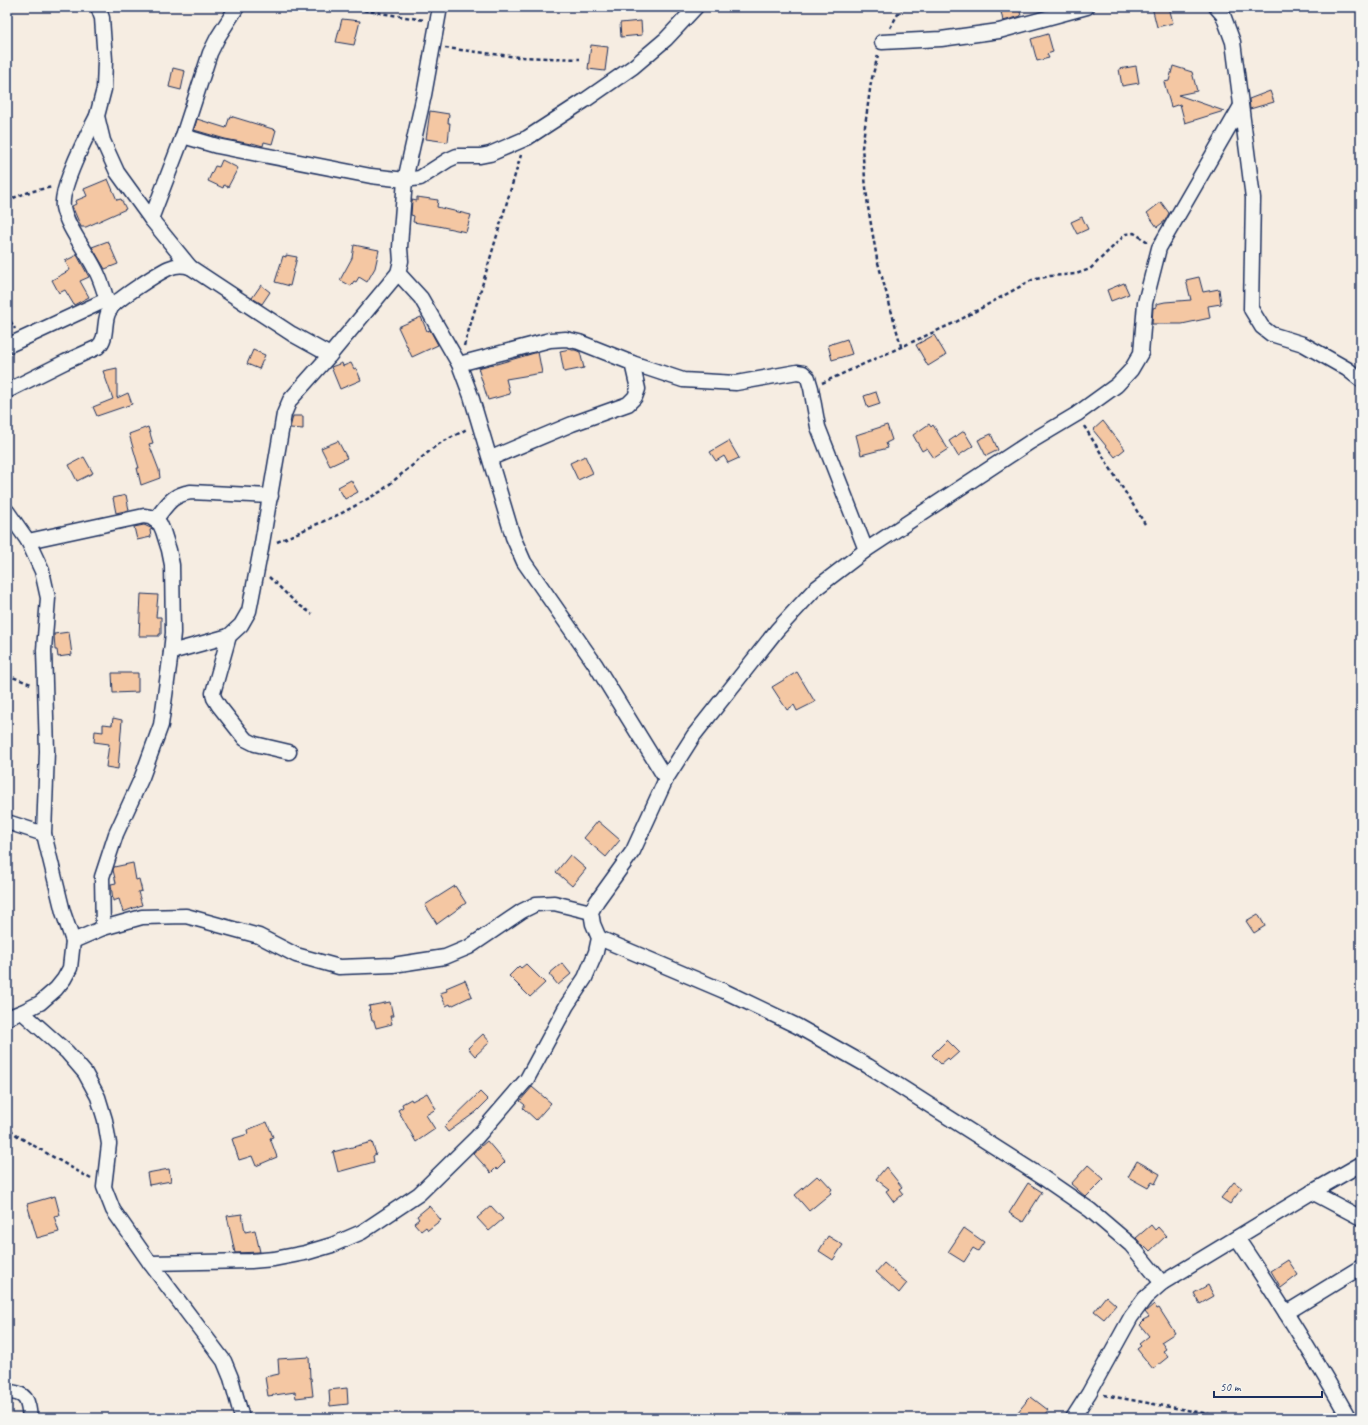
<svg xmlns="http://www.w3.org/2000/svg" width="1368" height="1425" viewBox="0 0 1368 1425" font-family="Caveat,sans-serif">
<rect width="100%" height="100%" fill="#f6ede2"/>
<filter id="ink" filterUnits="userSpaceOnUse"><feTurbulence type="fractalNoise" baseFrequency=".025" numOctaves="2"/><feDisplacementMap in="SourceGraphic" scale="8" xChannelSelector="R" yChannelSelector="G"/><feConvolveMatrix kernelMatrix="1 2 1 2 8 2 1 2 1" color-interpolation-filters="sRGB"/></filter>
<g filter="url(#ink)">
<g fill="#f4c7a3" stroke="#1b2f5e">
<polygon points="1000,7 1019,7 1021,16 1003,21"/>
<polygon points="1152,7 1169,7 1173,23 1157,27"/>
<polygon points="342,19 360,21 354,45 336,42"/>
<polygon points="641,21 642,35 621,37 620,23"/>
<polygon points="1048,34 1053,52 1047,54 1049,58 1037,61 1031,39"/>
<polygon points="591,45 608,47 605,71 588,69"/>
<polygon points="1136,66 1139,83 1122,86 1119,69"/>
<polygon points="1173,66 1192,72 1197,91 1178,95 1224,111 1185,123 1180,104 1171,107 1164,82 1169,81"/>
<polygon points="173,68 185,71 181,90 169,87"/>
<polygon points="1270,91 1274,102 1250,109 1249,99"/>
<polygon points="430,111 449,114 448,123 450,123 448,142 426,139"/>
<polygon points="230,116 276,130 272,144 264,142 263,146 252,143 251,144 225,139 194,130 197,119 226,128"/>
<polygon points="222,160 238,168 228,187 224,185 223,188 208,181 215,166 219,167"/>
<polygon points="108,179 117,200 121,199 126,209 86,227 81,227 72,206 76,204 75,201 87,196 84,189"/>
<polygon points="417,197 438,200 437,207 471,215 466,232 438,226 413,222 414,216 411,215 412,200 417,201"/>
<polygon points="1161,202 1169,213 1165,221 1157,227 1147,213"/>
<polygon points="1082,217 1088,229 1077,234 1071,222"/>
<polygon points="108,241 118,264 105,269 92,247"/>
<polygon points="354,245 379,250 375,268 367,282 359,277 356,282 354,281 351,286 340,280 352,258"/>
<polygon points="77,255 89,277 80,281 89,297 74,305 65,290 59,293 52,280 70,270 65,261"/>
<polygon points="286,255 297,257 290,286 275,282 283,256 286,257"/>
<polygon points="1199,277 1203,292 1219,289 1221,304 1208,306 1210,318 1182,324 1152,324 1153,308 1156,307 1156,304 1165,302 1191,300 1186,280"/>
<polygon points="1124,283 1129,294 1111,301 1107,290"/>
<polygon points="261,285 270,292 262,304 252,298"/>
<polygon points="421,317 427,331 430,330 438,345 412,357 398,327"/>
<polygon points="934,335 946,355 928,366 916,345"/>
<polygon points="847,339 852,354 832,360 828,345"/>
<polygon points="570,349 572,350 575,350 580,352 584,368 564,372 560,351"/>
<polygon points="253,350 265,355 259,369 247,364"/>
<polygon points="538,352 542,373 506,379 510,394 488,400 478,368 493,364 493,365"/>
<polygon points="342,363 343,366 351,363 354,369 356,368 361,380 340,389 331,367"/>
<polygon points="117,368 117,398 128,393 132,404 97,416 93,407 113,399 103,371"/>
<polygon points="876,392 880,404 868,408 864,396"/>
<polygon points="293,416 303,416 303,429 290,428"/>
<polygon points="1103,421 1125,449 1115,457 1093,430"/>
<polygon points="929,424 931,427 933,425 948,449 934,458 927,448 922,451 913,435"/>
<polygon points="887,425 892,440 886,443 888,448 861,455 856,435"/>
<polygon points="148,427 153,443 149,444 159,470 160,478 141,485 137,468 139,468 129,434"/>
<polygon points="964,431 973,446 958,456 949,441"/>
<polygon points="991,434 998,450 986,456 978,440"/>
<polygon points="338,441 347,458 330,466 321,448"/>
<polygon points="729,441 739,458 728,463 724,456 716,461 710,452"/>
<polygon points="585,456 593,473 578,480 570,463"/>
<polygon points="84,457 93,473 77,481 69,465"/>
<polygon points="351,480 358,492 345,499 338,487"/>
<polygon points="126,495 129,510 116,513 113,498"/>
<polygon points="144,525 153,529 150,530 151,537 137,540 134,527"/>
<polygon points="141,594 158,595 156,617 161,617 161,634 159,634 159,636 139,636"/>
<polygon points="69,632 72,655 58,657 57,650 55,650 54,634"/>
<polygon points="797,672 815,702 797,711 794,705 787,710 772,687"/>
<polygon points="112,673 138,673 138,692 113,693"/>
<polygon points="113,718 122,720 118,769 106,767 109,744 94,742 95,731 103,732 103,724 112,725"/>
<polygon points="598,821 620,840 606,857 584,838"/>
<polygon points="570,855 586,869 572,886 556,872"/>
<polygon points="133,863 136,880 139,879 142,891 138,892 142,905 123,912 119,899 113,901 111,884 116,883 113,870 114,867"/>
<polygon points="455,886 466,903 437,924 425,905"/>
<polygon points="1258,914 1265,926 1254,933 1246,921"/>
<polygon points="562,963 571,974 558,985 549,974"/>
<polygon points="526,964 545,983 530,997 509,976 519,966 521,968"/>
<polygon points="465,980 472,996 451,1006 450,1004 446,1006 440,993 447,991 446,988"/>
<polygon points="390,1002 393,1016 390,1016 392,1024 376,1028 374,1021 372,1021 369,1006"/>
<polygon points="483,1034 490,1042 475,1056 468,1048"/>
<polygon points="947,1040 959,1052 950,1060 948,1058 941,1064 932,1055"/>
<polygon points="532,1087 551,1103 536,1120 523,1108 525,1105 520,1101"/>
<polygon points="480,1092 488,1100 476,1112 448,1132 444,1127"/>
<polygon points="427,1093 436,1109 426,1115 435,1129 416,1142 398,1110 403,1107 402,1104 411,1099 412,1101"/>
<polygon points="267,1122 273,1137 270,1138 277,1157 256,1166 252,1156 239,1160 232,1139 248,1134 247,1130"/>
<polygon points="487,1141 505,1162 497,1170 496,1168 491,1173 473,1153"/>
<polygon points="372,1142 376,1154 373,1156 374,1162 338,1172 333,1152"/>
<polygon points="1137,1161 1160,1174 1155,1184 1152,1182 1148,1188 1128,1177"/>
<polygon points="1088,1165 1104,1179 1086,1197 1071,1184"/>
<polygon points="886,1167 902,1187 899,1189 903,1194 894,1202 886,1191 889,1189 876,1179"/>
<polygon points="169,1169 171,1181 149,1185 147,1173"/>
<polygon points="817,1176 820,1179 821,1177 832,1189 830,1192 831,1193 809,1211 795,1195"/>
<polygon points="1234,1182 1242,1188 1230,1204 1221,1198"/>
<polygon points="1028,1183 1042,1192 1023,1222 1009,1213"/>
<polygon points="55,1196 60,1215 54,1216 59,1232 37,1238 27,1204"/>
<polygon points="429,1206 441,1220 428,1230 426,1227 421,1231 414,1223 419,1219 417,1216"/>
<polygon points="491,1206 503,1219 489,1231 477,1218"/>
<polygon points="242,1214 245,1232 255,1230 260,1252 235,1253 227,1216"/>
<polygon points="1151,1225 1155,1230 1158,1227 1166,1236 1150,1251 1145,1246 1144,1247 1136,1238"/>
<polygon points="964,1228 984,1242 978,1251 973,1248 964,1262 948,1252"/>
<polygon points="828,1236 843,1245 833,1260 819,1251"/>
<polygon points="1288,1260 1298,1275 1281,1288 1271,1271"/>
<polygon points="884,1263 907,1283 899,1293 876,1272"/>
<polygon points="1208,1285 1214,1296 1200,1304 1194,1293"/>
<polygon points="1106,1296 1116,1305 1104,1319 1094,1311"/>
<polygon points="1154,1304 1157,1309 1159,1308 1175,1333 1161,1342 1166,1349 1163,1351 1168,1357 1153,1369 1137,1349 1141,1346 1139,1344 1149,1336 1140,1325 1144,1321 1143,1320 1149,1317 1145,1312"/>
<polygon points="309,1357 310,1378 311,1378 313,1396 296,1398 295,1392 268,1396 265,1377 279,1374 278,1359"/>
<polygon points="347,1388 348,1404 330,1406 329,1390"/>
<polygon points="1031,1397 1048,1410 1042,1418 1013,1418 1026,1402"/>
</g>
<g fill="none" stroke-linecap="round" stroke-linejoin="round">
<defs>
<g id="minor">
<polyline points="98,7 102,18 105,60 104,89 97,116 103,141 117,172 151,219 190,267 243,302 292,334 330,355"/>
<polyline points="1216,7 1223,15 1233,42 1253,198 1251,309 1262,327 1271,334 1303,344 1347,369 1361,380"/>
<polyline points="882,42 941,39 999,31 1087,7"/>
<path d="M 97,116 C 87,135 60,188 63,207 C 67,228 89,254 98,275 C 103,286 106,298 110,310"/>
<polyline points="183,136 217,146 371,176 405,180 420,178 448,160 457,156 480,156 490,154 527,138 584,101 633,67 666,39 696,7"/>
<polyline points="151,219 183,136 210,53 218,37 237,7"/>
<polyline points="398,273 421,298 459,364 471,396 513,537 524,562 595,664 666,779"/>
<polyline points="7,346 106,300"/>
<polyline points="459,364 550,340 566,339 579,342 632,363 683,380 736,383 797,372 803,373 808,378 811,388 818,427 866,550"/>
<path d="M 7,391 L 65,362 L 98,347 C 109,337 102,321 110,309 C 116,300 158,273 169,268 C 176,265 183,265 190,267"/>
<polyline points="491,458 572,424 628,404 635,397 638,389 632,363"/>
<polyline points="7,511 28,541 42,571 48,598 44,650 47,751 44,834 63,912 73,941 70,968 64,979 56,989 40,1003 22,1012 7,1018"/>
<path d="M 155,520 C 167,505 171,495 191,492 L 271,496"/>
<polyline points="28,541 144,516 150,517 155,520 160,524 163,531 169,550 172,565 173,633 171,652 161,725 142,777 116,834 102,877 103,928"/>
<polyline points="171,652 229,636"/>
<polyline points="289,752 255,744 245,739 219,706 214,698 213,693 229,636 241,625 249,611 261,549 284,414 290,400 330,355 398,273 401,261 400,248 401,232 405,180 424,95 440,7"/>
<polyline points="7,822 44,834"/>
<polyline points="599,938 724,991 797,1026 868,1066 1042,1177 1090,1210 1131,1245 1162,1283"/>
<polyline points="73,941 103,928 142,917 186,916 259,936 296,955 339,967 393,965 445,957 469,947 522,911 536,904 554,903 591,912"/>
<polyline points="22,1012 67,1052 85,1073 98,1097 105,1120 109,1144 104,1187 113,1210 150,1263 224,1361 231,1378 242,1418"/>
<polyline points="1312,1192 1361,1218"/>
<path d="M 1237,1238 C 1276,1296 1313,1354 1347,1415"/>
<polyline points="150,1263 251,1261 274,1259 305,1253 332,1245 362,1232 419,1194 477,1137 527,1079 567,1005 585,978 596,952 599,938 593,924 591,912 597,901 633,851 666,779 694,735 777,630 815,589 866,550 1030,442 1077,414 1117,385 1131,370 1141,353 1145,303 1159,248 1241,106"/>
<polyline points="1286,1313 1361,1267"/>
<path d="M 7,1392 C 27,1392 28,1401 30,1418"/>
<polyline points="1073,1418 1089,1393 1131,1317 1145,1298 1162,1283 1312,1192 1361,1164"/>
</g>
</defs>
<use href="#minor" stroke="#1b2f5e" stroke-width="17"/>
<g stroke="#1b2f5e" stroke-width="2.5" stroke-dasharray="4 3" stroke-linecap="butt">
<polyline points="343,7 424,20"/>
<polyline points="890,28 902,7"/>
<polyline points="445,48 518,57 580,59"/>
<polyline points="878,55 871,82 862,148 868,207 877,259 901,346"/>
<path d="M 7,202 C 21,193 36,190 53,187"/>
<polyline points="7,315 15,329"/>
<polyline points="464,346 521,155"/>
<polyline points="822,383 956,322 1032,280 1050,276 1076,274 1090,269 1126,234 1134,233 1148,242"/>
<polyline points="1084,426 1145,524"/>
<polyline points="277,542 342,513 380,492 437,445 467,429"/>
<polyline points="269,577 295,602 312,614"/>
<polyline points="7,675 31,684"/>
<polyline points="7,1123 12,1131 19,1137 91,1179"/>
<polyline points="1104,1395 1231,1418"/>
</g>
<use href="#minor" stroke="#f6f6f2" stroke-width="14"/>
</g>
</g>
<rect width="1368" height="1425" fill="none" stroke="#f6f6f2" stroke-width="24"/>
<rect x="12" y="12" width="1344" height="1401" fill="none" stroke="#1b2f5e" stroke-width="1.5" filter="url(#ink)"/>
<path d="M1214 1391v6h108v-6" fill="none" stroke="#1b2f5e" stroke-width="2"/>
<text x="1220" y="1391" font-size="12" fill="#1b2f5e" stroke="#f6f6f2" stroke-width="3" paint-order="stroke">50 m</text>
</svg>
